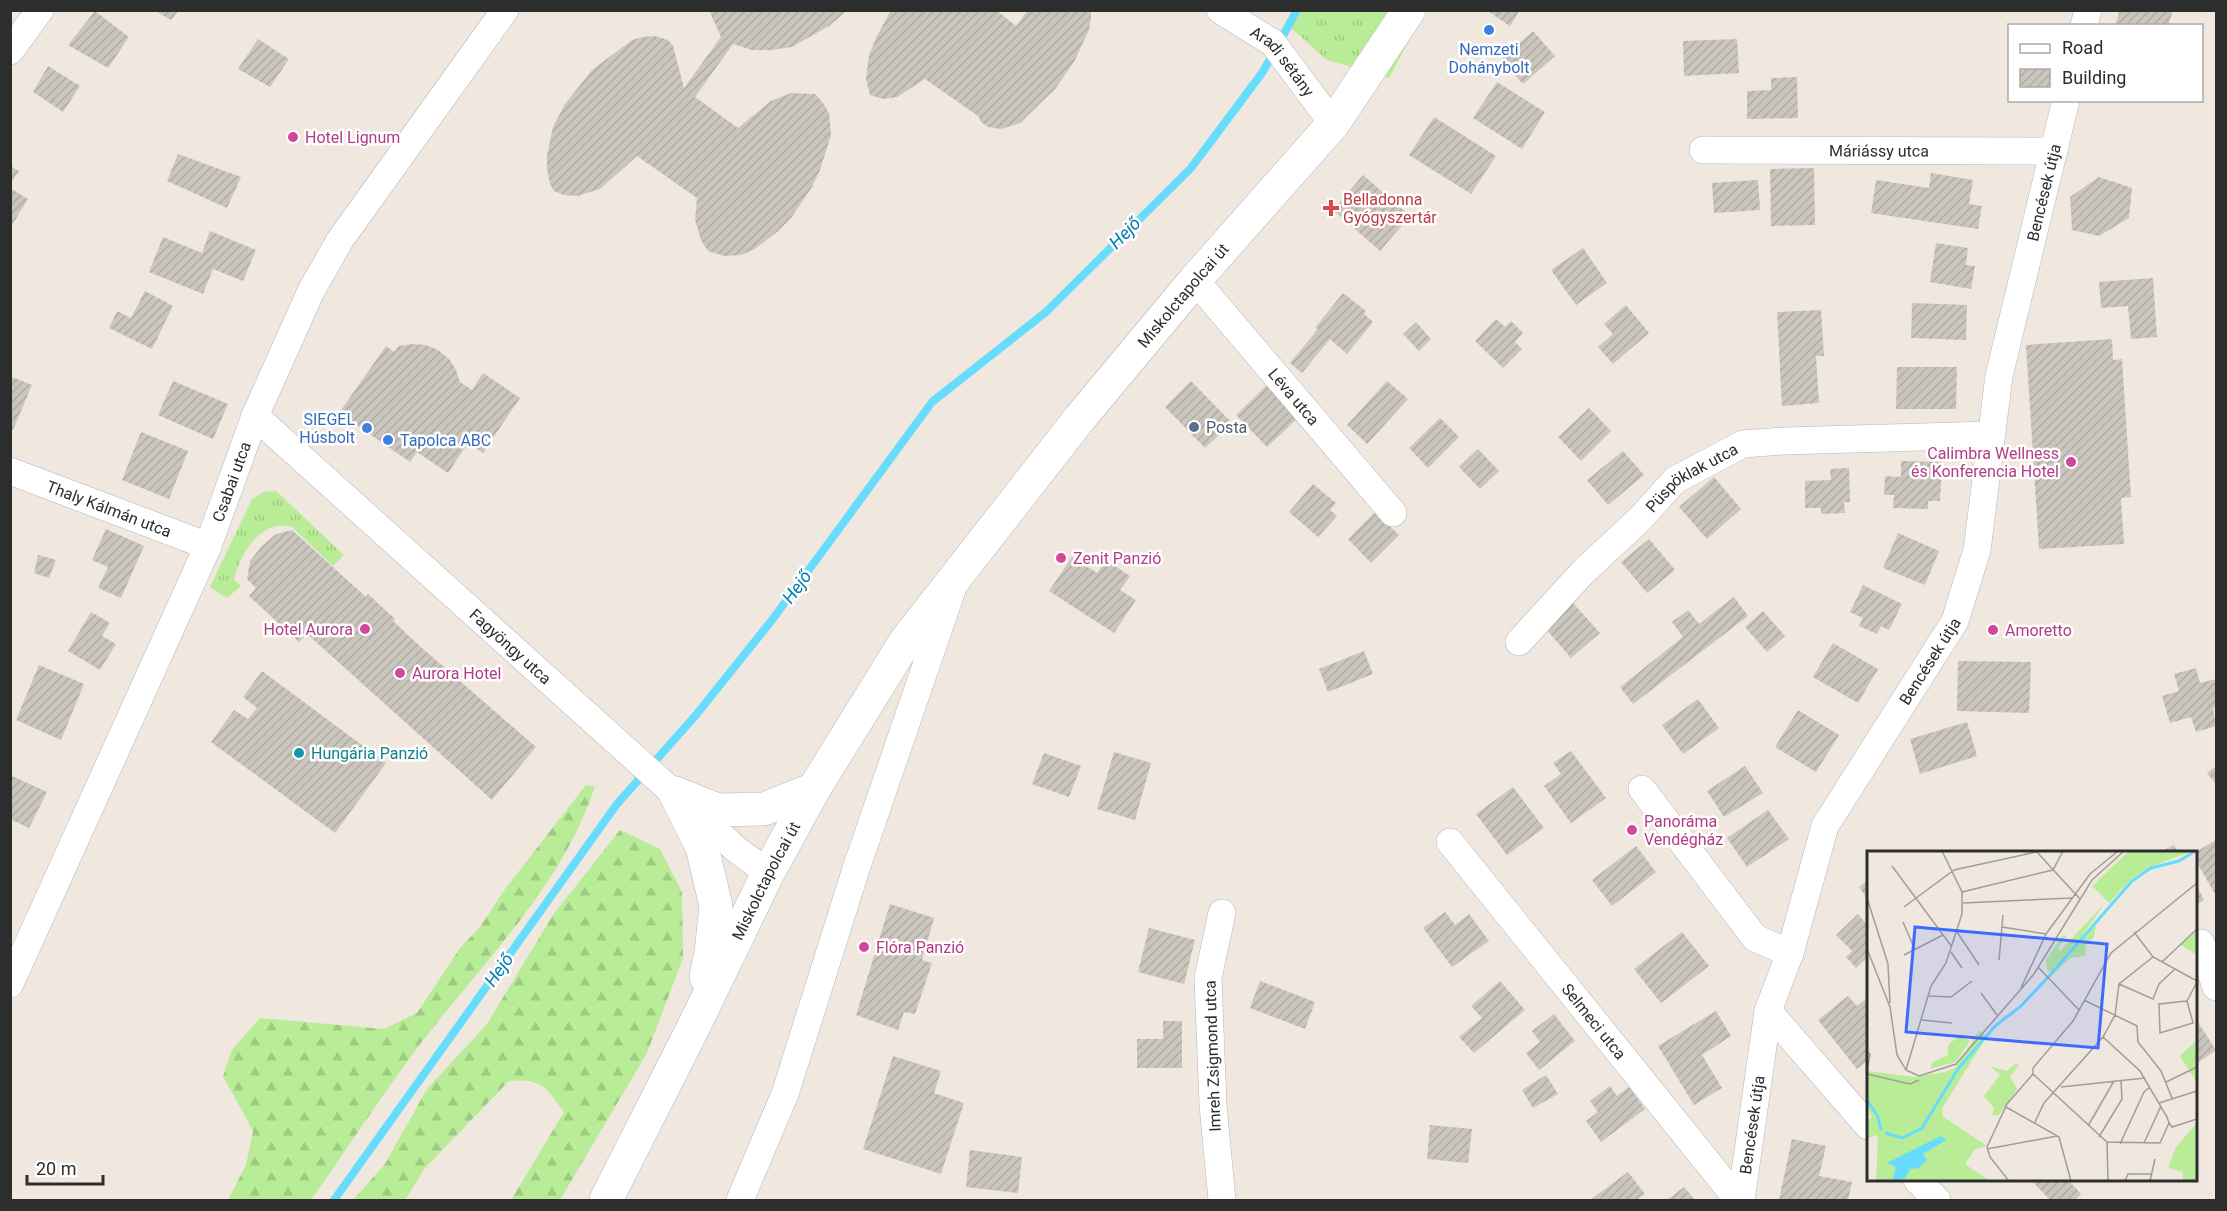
<svg xmlns="http://www.w3.org/2000/svg" width="2227" height="1211" viewBox="0 0 2227 1211" font-family="Roboto,sans-serif">
<defs>
<pattern id="grass-tufts" width="24" height="20" patternUnits="userSpaceOnUse" patternTransform="scale(1.5)"><rect width="24" height="20" fill="#b8ec96"/><path d="M3 7l-1-3M5 7V3M7 7l1-3M15 17l-1-3M17 17v-4M19 17l1-3" fill="none" stroke="#9ecb82"/></pattern>
<pattern id="forest-firs" width="22" height="20" patternUnits="userSpaceOnUse" patternTransform="scale(1.5)"><rect width="22" height="20" fill="#b8ec96"/><path d="M5 1l3.5 6h-7zM16 11l3.5 6h-7z" fill="#9ecb82"/></pattern>
<pattern id="building-hatch" width="6" height="6" patternUnits="userSpaceOnUse" patternTransform="scale(1.5)"><rect width="6" height="6" fill="#cbc6bd"/><path d="M-1 1l2-2M0 6l6-6M5 7l2-2" fill="none" stroke="#afaaa3"/></pattern>
</defs>
<rect width="100%" height="100%" fill="#f0e8df"/>
<g fill="url(#grass-tufts)">
<polygon points="1300,11 1425,11 1389,78 1327,60 1291,28"/>
<path d="M 276,491 L 344,555 L 333,566 L 292,527 C 261,517 239,556 234,580 L 241,586 L 227,598 L 210,587 L 252,499 L 263,492 Z"/>
</g>
<g fill="url(#forest-firs)">
<path d="M 586,785 L 595,786 C 562,889 475,970 412,1055 C 377,1102 345,1152 311,1200 L 228,1200 L 246,1165 L 253,1131 L 223,1076 L 232,1050 L 260,1018 L 384,1029 L 417,1013 L 460,948 L 480,927 L 505,889 Z"/>
<path d="M 620,830 L 660,849 L 682,892 L 683,958 L 647,1053 L 560,1200 L 511,1200 L 564,1112 C 546,1087 542,1078 509,1081 L 425,1168 L 405,1200 L 353,1200 L 385,1164 L 427,1089 L 487,1024 L 553,915 Z"/>
</g>
<g fill="none" stroke-linecap="round" stroke-linejoin="round">
<g stroke="#68dcfc" stroke-width="8">
<polyline points="1279,43 1297,10"/>
<polyline points="334,1200 617,804 696,715 772,620 932,402 1046,312 1191,168 1262,73 1273,54"/>
</g>
</g>
<g fill="url(#building-hatch)">
<polygon points="154,10 179,10 171,20"/>
<polygon points="709,10 848,10 829,26 792,47 771,50 752,50 733,44 695,97 738,128 771,101 791,93 815,94 823,103 829,113 831,135 820,170 812,187 791,218 778,231 755,249 741,255 724,256 708,251 701,240 695,220 697,198 637,156 600,189 577,196 564,195 554,191 550,184 547,169 547,155 553,127 565,104 592,70 632,40 642,37 655,36 668,40 673,46 684,88 721,37"/>
<polygon points="891,10 996,10 1016,26 1028,10 1091,10 1091,17 1089,30 1074,62 1055,89 1020,123 1001,129 988,127 981,122 978,116 925,79 897,97 883,99 870,95 866,79 869,55 877,36"/>
<polygon points="1486,10 1520,10 1510,26"/>
<polygon points="2120,10 2144,11 2173,10 2168,26 2115,26"/>
<polygon points="95,11 129,37 108,68 68,45"/>
<polygon points="1533,31 1555,56 1523,84 1501,59"/>
<polygon points="258,39 289,59 270,87 238,69"/>
<polygon points="1737,39 1739,73 1684,76 1683,41"/>
<polygon points="48,66 80,86 63,112 33,92"/>
<polygon points="1797,77 1798,118 1747,119 1747,91 1771,90 1771,78"/>
<polygon points="1497,82 1545,112 1522,149 1473,118"/>
<polygon points="1434,117 1496,156 1471,194 1409,155"/>
<polygon points="178,154 241,177 227,208 167,181"/>
<polygon points="10,166 19,171 10,184"/>
<polygon points="1814,168 1815,225 1771,226 1770,169"/>
<polygon points="1931,173 1973,180 1969,204 1982,206 1978,229 1871,213 1876,180 1929,188"/>
<polygon points="1363,175 1410,216 1380,251 1333,210"/>
<polygon points="2099,177 2132,188 2129,218 2099,236 2072,230 2070,197"/>
<polygon points="1758,180 1760,210 1714,213 1712,183"/>
<polygon points="10,188 28,199 12,225 10,224"/>
<polygon points="210,231 256,250 243,281 213,269 203,294 149,272 163,237 202,253"/>
<polygon points="1936,243 1968,248 1966,265 1975,266 1971,289 1930,282"/>
<polygon points="1583,248 1607,283 1576,305 1551,270"/>
<polygon points="2153,278 2157,337 2131,339 2128,306 2101,308 2099,282"/>
<polygon points="145,291 173,306 152,349 109,328 117,311 131,318"/>
<polygon points="1343,293 1366,311 1364,314 1373,322 1347,354 1330,339 1302,373 1290,363 1318,329 1315,328"/>
<polygon points="1912,303 1967,305 1966,340 1911,338"/>
<polygon points="1626,305 1649,333 1613,364 1598,347 1613,334 1604,324"/>
<polygon points="1821,310 1824,356 1816,356 1819,403 1782,406 1777,312"/>
<polygon points="1496,319 1505,327 1511,321 1523,333 1515,342 1522,349 1503,368 1475,341"/>
<polygon points="1416,322 1431,339 1419,351 1403,334"/>
<polygon points="2112,339 2113,360 2122,359 2131,497 2121,498 2124,544 2039,549 2026,345"/>
<polygon points="413,344 426,345 438,350 449,359 456,370 460,382 472,390 483,373 520,398 483,453 468,443 448,473 417,452 410,462 339,413 386,346 394,352 399,346"/>
<polygon points="1897,367 1957,367 1956,409 1896,409"/>
<polygon points="10,376 32,385 13,430 10,429"/>
<polygon points="173,381 228,404 213,439 158,415"/>
<polygon points="1191,381 1232,423 1205,448 1165,407"/>
<polygon points="1387,381 1408,399 1367,444 1347,425"/>
<polygon points="1267,385 1298,418 1267,447 1236,415"/>
<polygon points="1589,408 1611,431 1581,461 1558,437"/>
<polygon points="1440,418 1459,437 1428,468 1409,448"/>
<polygon points="141,432 188,451 169,499 122,480"/>
<polygon points="1478,449 1499,471 1480,489 1459,467"/>
<polygon points="1623,451 1644,475 1608,505 1587,480"/>
<polygon points="1901,461 1942,462 1940,501 1928,501 1928,509 1893,508 1894,495 1884,495 1885,476 1901,477"/>
<polygon points="1849,468 1850,502 1844,502 1845,513 1821,514 1821,508 1805,508 1805,481 1831,480 1830,469"/>
<polygon points="1714,477 1741,509 1707,539 1679,507"/>
<polygon points="1313,484 1336,503 1330,510 1337,516 1318,537 1289,512"/>
<polygon points="1375,512 1399,535 1371,563 1348,539"/>
<polygon points="106,529 144,546 121,598 98,588 108,567 92,560"/>
<polygon points="292,530 366,597 368,594 395,619 393,621 422,648 536,747 492,800 307,634 299,642 249,596 256,588 247,579 250,561 262,546 276,534"/>
<polygon points="1898,533 1939,551 1925,585 1883,568"/>
<polygon points="1649,539 1675,570 1647,593 1621,562"/>
<polygon points="38,555 56,560 49,578 34,573"/>
<polygon points="1072,557 1097,573 1106,560 1130,576 1120,590 1136,600 1114,633 1049,591"/>
<polygon points="1863,585 1902,604 1889,630 1881,626 1877,634 1859,626 1863,618 1850,612"/>
<polygon points="1734,597 1748,616 1633,704 1620,687 1683,637 1672,622 1688,610 1699,624"/>
<polygon points="1573,603 1600,633 1571,658 1545,628"/>
<polygon points="1763,611 1785,636 1767,652 1745,627"/>
<polygon points="91,612 110,623 102,636 116,644 100,670 68,651"/>
<polygon points="1833,643 1878,669 1858,703 1813,677"/>
<polygon points="1364,651 1373,674 1328,692 1319,669"/>
<polygon points="1958,661 2031,662 2029,713 1957,711"/>
<polygon points="39,665 84,684 61,740 16,720"/>
<polygon points="2196,668 2200,683 2216,679 2216,707 2213,708 2216,726 2196,732 2191,717 2170,723 2162,696 2179,691 2174,674"/>
<polygon points="262,671 386,763 335,833 211,742 234,710 248,719 257,708 243,697"/>
<polygon points="1698,699 1719,728 1683,754 1662,725"/>
<polygon points="1798,710 1839,735 1816,772 1775,747"/>
<polygon points="1967,722 1977,756 1920,774 1910,739"/>
<polygon points="1571,751 1606,798 1571,823 1544,786 1561,774 1553,763"/>
<polygon points="1114,752 1151,763 1135,820 1097,809"/>
<polygon points="1044,753 1081,766 1069,797 1032,784"/>
<polygon points="1745,766 1763,793 1724,817 1707,791"/>
<polygon points="2216,766 2216,784 2207,773"/>
<polygon points="10,775 47,792 29,828 10,819"/>
<polygon points="1513,787 1544,828 1507,855 1476,814"/>
<polygon points="1768,810 1789,839 1747,867 1727,838"/>
<polygon points="2216,840 2216,893 2215,894 2196,861 2196,852"/>
<polygon points="2174,845 2178,852 2160,852"/>
<polygon points="1636,846 1656,872 1612,906 1592,880"/>
<polygon points="1868,880 1868,900 1859,887"/>
<polygon points="2196,884 2204,900 2196,905"/>
<polygon points="890,904 934,918 922,960 932,963 915,1014 904,1012 898,1030 856,1015"/>
<polygon points="1445,912 1455,925 1469,914 1489,941 1452,967 1423,928"/>
<polygon points="1858,914 1868,926 1868,944 1865,947 1868,951 1868,957 1856,968 1846,957 1852,951 1836,935"/>
<polygon points="1149,928 1195,940 1184,984 1138,972"/>
<polygon points="1682,932 1709,966 1661,1003 1634,969"/>
<polygon points="1260,981 1315,1002 1305,1029 1250,1008"/>
<polygon points="1500,981 1525,1010 1474,1053 1459,1037 1482,1018 1471,1006"/>
<polygon points="1848,996 1857,1006 1868,997 1868,1060 1857,1069 1818,1020"/>
<polygon points="1716,1011 1731,1036 1702,1055 1722,1088 1694,1105 1658,1046"/>
<polygon points="1554,1014 1575,1041 1539,1070 1526,1053 1540,1042 1532,1031"/>
<polygon points="2196,1019 2216,1050 2196,1064"/>
<polygon points="1163,1021 1182,1021 1182,1068 1137,1068 1137,1039 1163,1039"/>
<polygon points="893,1056 941,1071 934,1093 964,1103 941,1174 863,1149"/>
<polygon points="1546,1075 1558,1094 1533,1108 1522,1090"/>
<polygon points="1610,1086 1617,1096 1629,1087 1645,1109 1601,1142 1586,1121 1598,1112 1590,1101"/>
<polygon points="1430,1125 1472,1129 1468,1163 1427,1159"/>
<polygon points="1792,1139 1826,1146 1819,1176 1852,1182 1848,1200 1779,1200"/>
<polygon points="970,1150 1022,1157 1018,1193 966,1187"/>
<polygon points="1628,1172 1645,1194 1636,1200 1590,1200"/>
<polygon points="2034,1180 2068,1180 2081,1194 2075,1200 2050,1200 2032,1181"/>
<polygon points="1684,1187 1695,1200 1667,1200"/>
</g>
<g fill="none" stroke-linecap="round" stroke-linejoin="round">
<defs>
<g id="street">
<path id="s1" d="M 1220,10 L 1273,43 L 1333,124"/>
<polyline points="2084,26 2088,10"/>
<polyline points="10,51 40,10"/>
<path id="s2" d="M 1703,150 L 2054,151"/>
<path id="s3" d="M 1195,280 L 1393,513"/>
<path id="s4" d="M 255,416 L 737,850 L 768,873"/>
<path id="s5" d="M 10,471 L 208,546"/>
<path id="s6" d="M 1519,642 L 1583,572 L 1641,518 L 1675,480 L 1743,444 L 1784,441 L 1991,435"/>
<polyline points="1642,789 1755,938 1790,953"/>
<path id="s7" d="M 1450,842 L 1738,1200"/>
<polyline points="2201,943 2216,987"/>
<path id="s8" d="M 10,984 L 208,546 L 255,416 L 311,291 L 340,240 L 505,10"/>
<polyline points="1768,1011 1868,1126"/>
<polyline points="1917,1180 1937,1200"/>
<polyline points="740,1200 785,1094 856,869 952,590"/>
<polyline points="1222,1200 1213,1105 1208,978 1222,913"/>
<path id="s9" d="M 1741,1200 L 1768,1011 L 1790,953 L 1825,826 L 1955,621 L 1977,550 L 1999,376 L 2066,100"/>
</g>
<g id="secondary">
<polyline points="675,793 702,847 716,906 711,952 706,977"/>
<polyline points="675,793 718,810 764,809 814,789"/>
<path id="s10" d="M 606,1200 L 694,1026 L 768,873 L 814,789 L 905,642 L 1080,418 L 1195,280 L 1333,124 L 1409,10"/>
</g>
</defs>
<use href="#street" stroke="#b3b6c2" stroke-width="28"/>
<use href="#secondary" stroke="#b3b6c2" stroke-width="34"/>
<use href="#street" stroke="#fff" stroke-width="27"/>
<use href="#secondary" stroke="#fff" stroke-width="33"/>
</g>
<g fill="#3f7fe0" stroke="#fff" stroke-width="2">
<circle cx="1489" cy="30" r="6"/>
<circle cx="367" cy="428" r="6"/>
<circle cx="388" cy="440" r="6"/>
</g>
<g fill="#d1479c" stroke="#fff" stroke-width="2">
<circle cx="293" cy="137" r="6"/>
<circle cx="2071" cy="462" r="6"/>
<circle cx="1061" cy="558" r="6"/>
<circle cx="365" cy="629" r="6"/>
<circle cx="1993" cy="630" r="6"/>
<circle cx="400" cy="673" r="6"/>
<circle cx="1632" cy="830" r="6"/>
<circle cx="864" cy="947" r="6"/>
</g>
<path fill="#e0444e" stroke="#fff" stroke-width="2" d="M1328 199h6v6h6v6h-6v6h-6v-6h-6v-6h6z"/>
<circle fill="#5c6f8a" stroke="#fff" stroke-width="2" cx="1194" cy="427" r="6"/>
<circle fill="#0f9aa8" stroke="#fff" stroke-width="2" cx="299" cy="753" r="6"/>
<g text-anchor="middle" stroke-width="5" stroke-linejoin="round" paint-order="stroke">
<g font-size="16" fill="#366cbe" stroke="#fff">
<text x="1489" y="55">Nemzeti<tspan x="1489" dy="18">Dohánybolt</tspan></text>
<text x="355" y="425" text-anchor="end">SIEGEL<tspan x="355" dy="18">Húsbolt</tspan></text>
<text x="400" y="446" text-anchor="start">Tapolca ABC</text>
</g>
<g font-size="16" fill="#2d2d2d" stroke="#fff">
<text dy="6" stroke="none"><textPath href="#s1" startOffset="82">Aradi sétány</textPath></text>
<text dy="6" stroke="none"><textPath href="#s2" startOffset="176">Máriássy utca</textPath></text>
<text dy="6" stroke="none"><textPath href="#s9" startOffset="1066">Bencések útja</textPath></text>
<text dy="6" stroke="none"><textPath href="#s10" startOffset="1078">Miskolctapolcai út</textPath></text>
<text dy="6" stroke="none"><textPath href="#s3" startOffset="153">Léva utca</textPath></text>
<text dy="6" stroke="none"><textPath href="#s6" startOffset="240">Püspöklak utca</textPath></text>
<text dy="6" stroke="none"><textPath href="#s8" startOffset="549">Csabai utca</textPath></text>
<text dy="6" stroke="none"><textPath href="#s5" startOffset="106">Thaly Kálmán utca</textPath></text>
<text dy="6" stroke="none"><textPath href="#s4" startOffset="344">Fagyöngy utca</textPath></text>
<text dy="6" stroke="none"><textPath href="#s9" startOffset="580">Bencések útja</textPath></text>
<text dy="6" stroke="none"><textPath href="#s10" startOffset="357">Miskolctapolcai út</textPath></text>
<text dy="6" stroke="none"><textPath href="#s7" startOffset="230">Selmeci utca</textPath></text>
<text transform="translate(1212 1056) rotate(-92)" y="6">Imreh Zsigmond utca</text>
<text dy="6" stroke="none"><textPath href="#s9" startOffset="76">Bencések útja</textPath></text>
</g>
<g font-size="16" fill="#b23c85" stroke="#fff" text-anchor="start">
<text x="305" y="143">Hotel Lignum</text>
<text x="2059" y="459" text-anchor="end">Calimbra Wellness<tspan x="2059" dy="18">és Konferencia Hotel</tspan></text>
<text x="1073" y="564">Zenit Panzió</text>
<text x="353" y="635" text-anchor="end">Hotel Aurora</text>
<text x="2005" y="636">Amoretto</text>
<text x="412" y="679">Aurora Hotel</text>
<text x="1644" y="827">Panoráma<tspan x="1644" dy="18">Vendégház</tspan></text>
<text x="876" y="953">Flóra Panzió</text>
</g>
<g font-size="16" fill="#be3a42" stroke="#fff" text-anchor="start">
<text x="1343" y="205">Belladonna<tspan x="1343" dy="18">Gyógyszertár</tspan></text>
</g>
<g font-size="16" fill="#4e5e75" stroke="#fff" text-anchor="start">
<text x="1206" y="433">Posta</text>
</g>
<g font-size="16" fill="#0d838f" stroke="#fff" text-anchor="start">
<text x="311" y="759">Hungária Panzió</text>
</g>
<g font-size="18" font-style="italic" fill="#007caf" stroke="#fff">
<text transform="translate(1125 233) rotate(-45)" y="6">Hejő</text>
<text transform="translate(797 587) rotate(-54)" y="6">Hejő</text>
<text transform="translate(499 970) rotate(-55)" y="6">Hejő</text>
</g>
</g>
<g transform="translate(1867 851)">
<rect width="330" height="330" fill="#f0e8df"/>
<path d="M 262,0 L 326,0 L 285,15 L 265,27 L 242,52 L 225,35 ZM 112,180 L 120,185 L 76,256 L 75,265 L 120,295 L 108,298 L 98,313 L 106,319 L 60,318 L 46,330 L 9,330 L 11,287 L 9,284 L 0,288 L 0,269 L 5,267 L 0,255 L 0,220 L 48,226 L 78,221 L 88,217 Z" fill="#b8ec96"/>
<path d="M 284,2 L 291,6 L 288,13 L 262,28 L 243,48 L 240,45 L 249,32 ZM 238,52 L 213,88 L 184,121 L 180,119 L 179,109 L 195,85 L 200,84 L 191,97 L 193,100 ZM 229,73 L 227,86 L 218,95 L 219,105 L 203,107 L 185,125 ZM 92,185 L 103,190 L 89,211 L 63,218 L 66,211 L 81,204 L 81,194 ZM 149,212 L 152,214 L 143,226 L 150,238 L 132,264 L 125,264 L 127,257 L 117,245 L 133,224 L 123,215 L 140,220 ZM 80,316 L 106,319 L 124,330 L 46,330 L 60,318 Z" fill="#b8ec96"/>
<path d="M 330,80 L 330,104 L 314,94 ZM 330,189 L 330,232 L 313,205 ZM 330,272 L 330,330 L 316,330 L 316,321 L 301,317 L 309,296 Z" fill="#b8ec96"/>
<path d="M 74,285 L 79,289 L 56,303 L 60,309 L 52,317 L 43,318 L 38,328 L 25,329 L 29,316 L 20,312 Z" fill="#68dcfc"/>
<path fill="none" stroke="#68dcfc" stroke-width="3" d="M 0,249 L 11,266 L 14,279M 18,282 L 35,287 L 55,277 L 91,218 L 129,174 L 153,156 L 184,123 L 265,30 L 284,17 L 312,10 L 328,0"/>
<path fill="none" stroke="#a29d98" stroke-width="1.5" d="M 169,0 L 213,48M 25,15 L 85,96M 95,41 L 186,19 L 196,0M 0,47 L 21,113 L 23,152M 96,52 L 205,47M 37,56 L 87,19 L 169,1M 36,71 L 48,99M 135,76 L 179,83M 90,81 L 112,114M 267,81 L 286,106 L 330,130M 0,98 L 23,156 L 30,204 L 39,219 L 52,225M 84,101 L 95,117M 37,104 L 76,84M 132,109 L 136,64M 295,111 L 330,78M 171,116 L 212,159M 252,133 L 286,148 L 292,133 L 308,118M 154,137 L 179,83 L 223,23 L 251,0M 114,142 L 130,164M 62,145 L 84,146 L 105,130M 217,149 L 270,175 L 271,191 L 294,220 L 305,247M 320,150 L 292,153 L 293,182 L 326,172 L 320,150 L 330,131M 55,169 L 85,172M 0,201 L 3,203 L 0,219M 39,219 L 64,135 L 79,112 L 95,63 L 95,41 L 75,0M 0,223 L 43,233 L 52,229M 166,223 L 240,291 L 293,292 L 302,272 L 300,266 L 273,220 L 236,186M 166,223 L 166,217 L 206,170 L 244,102 L 330,32M 52,225 L 89,213 L 167,123 L 225,29 L 257,0M 299,231 L 330,216M 194,236 L 278,227M 292,252 L 330,240M 139,256 L 192,286 L 204,330M 168,271 L 177,252 L 236,186 L 248,164 L 252,133 L 286,106M 302,272 L 305,276 L 330,268M 221,275 L 247,230M 232,286 L 255,248 L 254,229M 240,291 L 241,330M 277,292 L 294,255M 253,293 L 277,241 L 283,236M 120,298 L 190,285M 142,330 L 123,306 L 120,296 L 140,253 L 166,223M 258,330 L 261,323 L 284,323M 283,330 L 288,308"/>
<path fill="#3d6bff" fill-opacity="0.15" stroke="#3d6bff" stroke-width="3" d="M 48,76 L 240,93 L 231,197 L 39,181 Z"/>
<rect width="330" height="330" fill="none" stroke="#2d2d2d" stroke-width="3"/>
</g>
<rect width="2227" height="1211" fill="none" stroke="#2d2d2d" stroke-width="24"/>
<rect x="2008" y="24" width="195" height="78" fill="#ffffff" stroke="#ababab" stroke-width="1.5"/>
<rect x="2020" y="44" width="30" height="9" fill="#ffffff" stroke="#ababab" stroke-width="1.5"/>
<text x="2062" y="54" font-size="18" fill="#2d2d2d">Road</text>
<rect x="2020" y="69" width="30" height="18" fill="url(#building-hatch)" stroke="#ababab" stroke-width="1.5"/>
<text x="2062" y="84" font-size="18" fill="#2d2d2d">Building</text>
<path d="M27 1175v9h76v-9" fill="none" stroke="#2d2d2d" stroke-width="3"/>
<text x="36" y="1175" font-size="18" fill="#2d2d2d" stroke="#ffffff" stroke-width="4.5" paint-order="stroke">20 m</text>
</svg>
